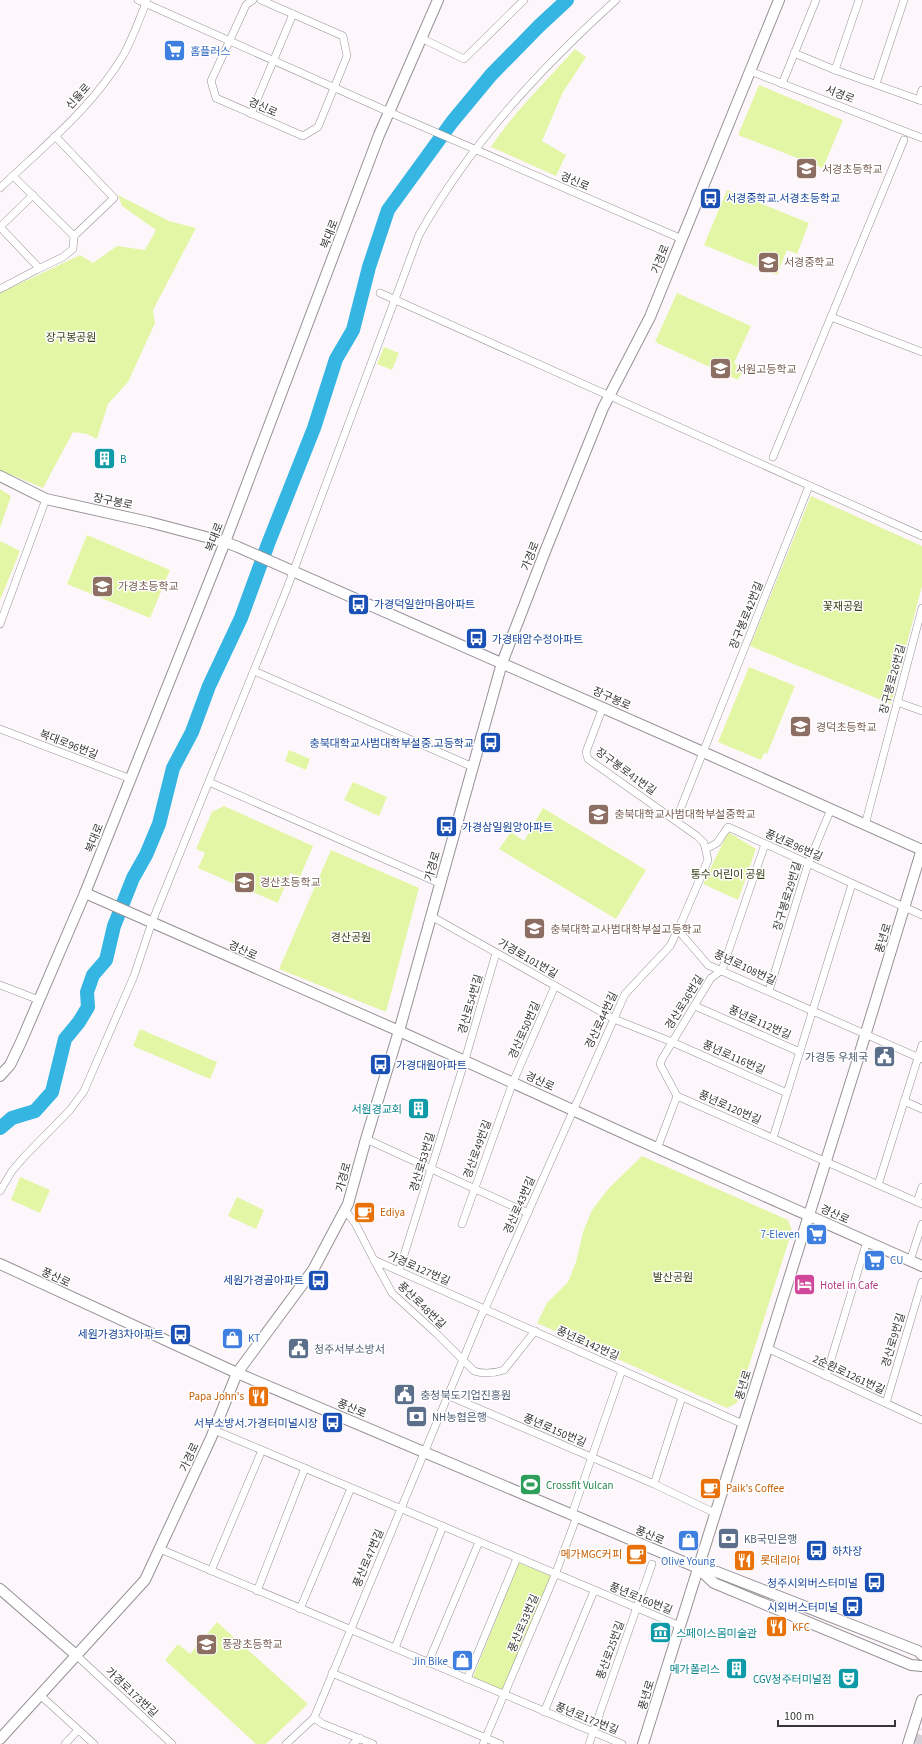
<svg xmlns="http://www.w3.org/2000/svg" width="922" height="1744" viewBox="0 0 922 1744" font-family="'Source Sans 3','Noto Sans KR',sans-serif">
<rect width="100%" height="100%" fill="#fdf7fc"/>
<g fill="#e3f6a5">
<path d="M 575,49 L 586,57 L 563,92 L 542,141 L 566,155 L 556,176 L 491,147 C 514,112 546,81 575,49 Z"/>
<polygon points="759,85 843,120 823,168 738,135"/>
<polygon points="727,190 809,223 797,254 787,250 777,275 704,245"/>
<polygon points="118,195 169,221 196,228 153,310 155,323 128,382 108,404 97,439 87,434 73,432 43,488 0,470 0,293 80,255 93,263 117,246 145,250 156,230 122,206"/>
<polygon points="677,293 751,326 734,363 737,365 736,369 742,372 738,380 655,342"/>
<polygon points="384,347 399,353 392,370 377,364"/>
<polygon points="0,489 11,496 0,528"/>
<polygon points="811,496 922,546 922,586 891,704 750,646"/>
<polygon points="87,535 170,570 150,618 67,584"/>
<polygon points="0,541 20,551 0,600"/>
<polygon points="749,667 795,686 767,754 764,753 761,760 718,742"/>
<polygon points="289,750 310,759 306,770 285,761"/>
<polygon points="353,782 387,797 379,816 344,800"/>
<polygon points="224,806 313,846 300,877 290,873 278,903 198,868 205,853 196,849 212,812"/>
<polygon points="543,808 646,870 616,919 499,849 511,832 524,841"/>
<polygon points="728,832 756,849 738,900 703,884"/>
<polygon points="331,850 419,888 386,1012 279,969"/>
<polygon points="140,1029 217,1062 210,1079 133,1046"/>
<polygon points="642,1156 788,1220 792,1231 737,1403 727,1408 537,1323 547,1303 568,1282 576,1262 583,1232 592,1210 609,1188"/>
<polygon points="20,1177 50,1190 40,1213 11,1200"/>
<polygon points="237,1197 264,1210 256,1229 228,1216"/>
<polygon points="519,1563 551,1576 502,1690 473,1677"/>
<polygon points="217,1622 308,1704 266,1744 256,1744 165,1660 178,1644 190,1654"/>
</g>
<g fill="none" stroke-linecap="round" stroke-linejoin="round">
<polyline stroke="#34b5e2" stroke-width="14" points="0,1128 12,1118 35,1111 52,1092 65,1039 79,1022 88,1007 87,992 93,975 106,960 114,926 133,878 146,855 159,824 173,768 192,732 209,686 241,618 268,544 314,428 336,359 353,330 369,267 388,210 452,122 491,75 539,26 567,0"/>
<polyline stroke="#d6d0d5" stroke-width="10" stroke-dasharray="10 5" stroke-linecap="butt" points="917,1744 922,1729"/>
<defs>
<g id="street">
<polyline points="138,0 389,112 682,239"/>
<polyline points="253,0 246,5 211,81 216,98 303,136 318,127 347,56 343,36 261,0"/>
<polyline points="421,38 464,59 524,0"/>
<polyline points="794,53 835,70 922,101"/>
<polyline points="835,70 859,0"/>
<polyline points="750,71 922,138"/>
<polyline points="782,84 816,0"/>
<polyline points="876,84 904,0"/>
<polyline points="919,100 922,90"/>
<polyline points="251,114 293,14"/>
<polyline points="55,136 114,198 74,236"/>
<path d="M 0,188 C 44,146 93,107 124,54 C 133,37 140,18 147,0"/>
<polyline points="0,227 39,268"/>
<polyline points="0,227 33,195"/>
<polyline points="0,289 36,270 63,257 73,249 74,236 13,176"/>
<polyline points="380,293 922,536"/>
<polyline points="831,317 922,352"/>
<polyline points="773,457 904,140"/>
<polyline points="0,624 46,499"/>
<polyline points="254,671 473,767"/>
<polyline points="897,702 922,711"/>
<polyline points="0,729 131,779"/>
<polyline points="209,782 439,883"/>
<polyline points="676,820 809,486"/>
<polyline points="865,825 922,608"/>
<polyline points="706,849 717,843 728,827 922,915"/>
<polyline points="431,916 614,1019 672,1042 787,1093"/>
<polyline points="678,930 708,965 922,1059"/>
<polyline points="0,985 39,1000"/>
<polyline points="769,991 808,864 831,809"/>
<polyline points="695,1006 800,1052"/>
<polyline points="677,1096 922,1204"/>
<polyline points="904,1101 922,1109"/>
<polyline points="773,1138 852,884"/>
<polyline points="366,1139 528,1213"/>
<polyline points="657,1149 677,1096 662,1068 660,1064 662,1059 711,978 722,970 765,844"/>
<polyline points="878,1185 922,1045"/>
<path d="M 0,1191 L 12,1171 L 24,1157 L 70,1110 L 84,1091 L 134,976 L 152,922 L 286,591 L 419,235 C 469,145 540,69 616,0"/>
<polyline points="917,1202 922,1187"/>
<polyline points="345,1210 355,1223 374,1260 743,1424"/>
<polyline points="462,1224 513,1082 555,986"/>
<path d="M 374,1260 L 392,1293 L 437,1334 L 474,1371 C 483,1374 495,1373 504,1370 L 535,1331"/>
<polyline points="910,1261 922,1224"/>
<polyline points="399,1271 465,1060 496,953"/>
<polyline points="767,1348 922,1420"/>
<polyline points="826,1376 867,1241"/>
<polyline points="447,1395 654,1484 715,1513"/>
<polyline points="886,1403 922,1282"/>
<polyline points="214,1430 680,1626"/>
<polyline points="654,1484 682,1397"/>
<polyline points="572,1514 622,1370"/>
<polyline points="160,1549 622,1744"/>
<polyline points="211,1571 262,1450"/>
<polyline points="257,1591 305,1468"/>
<polyline points="300,1609 351,1488"/>
<polyline points="395,1648 443,1526"/>
<polyline points="76,1655 172,1744"/>
<polyline points="428,1663 479,1542"/>
<polyline points="332,1673 500,1744"/>
<polyline points="467,1679 517,1558"/>
<polyline points="40,1695 94,1744"/>
<polyline points="544,1712 594,1591"/>
<polyline points="314,1718 323,1724 373,1744"/>
<polyline points="65,1744 78,1730"/>
<polyline points="286,1744 314,1718 481,1316 485,1309 625,994 670,946 681,923 708,860 704,843 697,836 588,759 586,752 603,707"/>
<polyline points="353,1744 360,1738"/>
<polyline points="483,1744 555,1575 577,1516"/>
<polyline points="589,1744 652,1564"/>
</g>
<g id="secondary">
<polyline points="0,476 46,499 149,522 225,542 238,547 703,752 922,850"/>
<polyline points="85,893 399,1031 632,1137 922,1266"/>
<polyline points="0,1076 10,1065 21,1042 85,893 225,542 379,135 438,0"/>
<polyline points="0,1264 237,1373 698,1568 717,1572 918,1651 922,1655"/>
<polyline points="698,1568 714,1583 911,1665 922,1666"/>
<polyline points="0,1589 76,1655"/>
<polyline points="0,1739 145,1580 211,1438 237,1373 313,1270 348,1204 366,1139 399,1031 502,663 546,549 603,408 650,317 779,0"/>
<polyline points="643,1744 857,1062 922,849"/>
<polyline points="908,1744 922,1700"/>
</g>
</defs>
<use href="#street" stroke="#969196" stroke-width="8"/>
<use href="#secondary" stroke="#969196" stroke-width="12"/>
<use href="#street" stroke="#fff" stroke-width="7"/>
<use href="#secondary" stroke="#fff" stroke-width="10"/>
</g>
<defs>
<symbol id="supermarket-square" viewBox="-11 -11 22 22"><rect x="-9" y="-9" width="18" height="18" rx="4" fill="#3f7fe0" stroke="#fff"/><path d="M-6-5.5h2.5l.6 2H6L4.5 2H-2.5L-4.4-4H-6ZM-1.5 3.2a1.3 1.3 0 1 0 .1 0ZM3 3.2a1.3 1.3 0 1 0 .1 0Z" fill="#fff"/></symbol>
<symbol id="school-square" viewBox="-11 -11 22 22"><rect x="-9" y="-9" width="18" height="18" rx="4" fill="#8d6e63" stroke="#fff"/><path d="M0-5L7-2L0 1L-7-2ZM-4 1L0 2.5L4 1V4Q0 6-4 4Z" fill="#fff"/></symbol>
<symbol id="bus-square" viewBox="-11 -11 22 22"><rect x="-9" y="-9" width="18" height="18" rx="4" fill="#1a4fb4" stroke="#fff"/><path d="M-5-6H5V4H4V6H2V4H-2V6H-4V4H-5ZM-3.5-4V0h7V-4ZM-3.5 1.2v1.5H-2V1.2ZM2 1.2v1.5H3.5V1.2Z" fill="#fff"/></symbol>
<symbol id="building-square" viewBox="-11 -11 22 22"><rect x="-9" y="-9" width="18" height="18" rx="4" fill="#0f9aa8" stroke="#fff"/><path d="M-4-6H4V6H1V3H-1V6H-4ZM-2.5-4.3h1.7v1.8h-1.7ZM.8-4.3h1.7v1.8H.8ZM-2.5-1h1.7V.8h-1.7ZM.8-1h1.7V.8H.8Z" fill="#fff"/></symbol>
<symbol id="civic-square" viewBox="-11 -11 22 22"><rect x="-9" y="-9" width="18" height="18" rx="4" fill="#5c6f8a" stroke="#fff"/><path d="M-.6-6.5H3V-4.5H.6V-3L4-1V1h2V6H-6V1h2V-1L-.6-3ZM-1.2 2.5V6h2.4V2.5Z" fill="#fff"/></symbol>
<symbol id="cafe-square" viewBox="-11 -11 22 22"><rect x="-9" y="-9" width="18" height="18" rx="4" fill="#e8710a" stroke="#fff"/><path d="M-5.5-4.5H6V0H3Q3 3.5 0 3.5H-2.5Q-5.5 3.5-5.5 0ZM3-3.2v2h1.7v-2ZM-6 4.5H4V6H-6Z" fill="#fff"/></symbol>
<symbol id="hotel-square" viewBox="-11 -11 22 22"><rect x="-9" y="-9" width="18" height="18" rx="4" fill="#d1479c" stroke="#fff"/><path d="M-6-4.5h1.5V1H6V5H4.5V3h-9V5H-6ZM-4 0a1.8 1.8 0 1 1 3.6 0ZM.5 0V-2.5h3Q6-2.5 6 0Z" fill="#fff"/></symbol>
<symbol id="shop-square" viewBox="-11 -11 22 22"><rect x="-9" y="-9" width="18" height="18" rx="4" fill="#3f7fe0" stroke="#fff"/><path d="M-5-2.5h2.3a2.7 3.5 0 0 1 5.4 0H5L5.5 6h-11ZM-1.5-2.5h3a1.5 2.3 0 0 0-3 0Z" fill="#fff"/></symbol>
<symbol id="restaurant-square" viewBox="-11 -11 22 22"><rect x="-9" y="-9" width="18" height="18" rx="4" fill="#e8710a" stroke="#fff"/><path d="M-5-6h1v4h1v-4h1v4h1v-4h1v5L-1.5 .5V6h-2V.5L-5-1ZM5-6V6H3V1.5H1.5Q1.5-4 5-6Z" fill="#fff"/></symbol>
<symbol id="bank-square" viewBox="-11 -11 22 22"><rect x="-9" y="-9" width="18" height="18" rx="4" fill="#5c6f8a" stroke="#fff"/><path d="M-6-4H6V4H-6ZM0-2.3a2.3 2.3 0 1 0 0 4.6a2.3 2.3 0 1 0 0-4.6Z" fill="#fff"/></symbol>
<symbol id="stadium-square" viewBox="-11 -11 22 22"><rect x="-9" y="-9" width="18" height="18" rx="4" fill="#2e9e5b" stroke="#fff"/><path d="M0-5a6.5 5 0 1 0 0 10a6.5 5 0 1 0 0-10ZM-3.5-1.8h7v3.6h-7Z" fill="#fff"/></symbol>
<symbol id="museum-square" viewBox="-11 -11 22 22"><rect x="-9" y="-9" width="18" height="18" rx="4" fill="#0f9aa8" stroke="#fff"/><path d="M0-6L6-3V-2H-6V-3ZM-5-1h2V3h-2ZM-1-1h2V3h-2ZM3-1h2V3H3ZM-6 4H6V6H-6Z" fill="#fff"/></symbol>
<symbol id="theatre-square" viewBox="-11 -11 22 22"><rect x="-9" y="-9" width="18" height="18" rx="4" fill="#0f9aa8" stroke="#fff"/><path d="M-5-5.5Q0-4 5-5.5V0Q5 5 0 6Q-5 5-5 0ZM-3.3-2.5H-1v1.5H-3.3ZM1-2.5H3.3v1.5H1ZM-2.8 1Q0 5.5 2.8 1Z" fill="#fff"/></symbol>
</defs>
<g fill-rule="evenodd">
<use href="#supermarket-square" x="162" y="38" width="25" height="25"/>
<use href="#school-square" x="794" y="156" width="25" height="25"/>
<use href="#bus-square" x="698" y="186" width="25" height="25"/>
<use href="#school-square" x="756" y="250" width="25" height="25"/>
<use href="#school-square" x="708" y="356" width="25" height="25"/>
<use href="#building-square" x="92" y="446" width="25" height="25"/>
<use href="#school-square" x="90" y="574" width="25" height="25"/>
<use href="#bus-square" x="346" y="592" width="25" height="25"/>
<use href="#bus-square" x="464" y="626" width="25" height="25"/>
<use href="#school-square" x="788" y="714" width="25" height="25"/>
<use href="#bus-square" x="478" y="730" width="25" height="25"/>
<use href="#school-square" x="586" y="802" width="25" height="25"/>
<use href="#bus-square" x="434" y="814" width="25" height="25"/>
<use href="#school-square" x="232" y="870" width="25" height="25"/>
<use href="#school-square" x="522" y="916" width="25" height="25"/>
<use href="#civic-square" x="872" y="1044" width="25" height="25"/>
<use href="#bus-square" x="368" y="1052" width="25" height="25"/>
<use href="#building-square" x="406" y="1096" width="25" height="25"/>
<use href="#cafe-square" x="352" y="1200" width="25" height="25"/>
<use href="#supermarket-square" x="804" y="1222" width="25" height="25"/>
<use href="#supermarket-square" x="862" y="1248" width="25" height="25"/>
<use href="#bus-square" x="306" y="1268" width="25" height="25"/>
<use href="#hotel-square" x="792" y="1272" width="25" height="25"/>
<use href="#bus-square" x="168" y="1322" width="25" height="25"/>
<use href="#shop-square" x="220" y="1326" width="25" height="25"/>
<use href="#civic-square" x="286" y="1336" width="25" height="25"/>
<use href="#civic-square" x="392" y="1382" width="25" height="25"/>
<use href="#restaurant-square" x="246" y="1384" width="25" height="25"/>
<use href="#bank-square" x="404" y="1404" width="25" height="25"/>
<use href="#bus-square" x="320" y="1410" width="25" height="25"/>
<use href="#stadium-square" x="518" y="1472" width="25" height="25"/>
<use href="#cafe-square" x="698" y="1476" width="25" height="25"/>
<use href="#bank-square" x="716" y="1526" width="25" height="25"/>
<use href="#shop-square" x="676" y="1528" width="25" height="25"/>
<use href="#bus-square" x="804" y="1538" width="25" height="25"/>
<use href="#cafe-square" x="624" y="1542" width="25" height="25"/>
<use href="#restaurant-square" x="732" y="1548" width="25" height="25"/>
<use href="#bus-square" x="862" y="1570" width="25" height="25"/>
<use href="#bus-square" x="840" y="1594" width="25" height="25"/>
<use href="#restaurant-square" x="764" y="1614" width="25" height="25"/>
<use href="#museum-square" x="648" y="1620" width="25" height="25"/>
<use href="#school-square" x="194" y="1632" width="25" height="25"/>
<use href="#shop-square" x="450" y="1648" width="25" height="25"/>
<use href="#building-square" x="724" y="1656" width="25" height="25"/>
<use href="#theatre-square" x="836" y="1666" width="25" height="25"/>
</g>
<g text-anchor="middle" stroke-width="3" stroke-linejoin="round" paint-order="stroke">
<g font-size="11" fill="#366cbe" stroke="#fff" text-anchor="start">
<text x="190" y="55">홈플러스</text>
<text x="800" y="1238" text-anchor="end">7-Eleven</text>
<text x="890" y="1264">CU</text>
<text x="248" y="1342">KT</text>
<text x="688" y="1565" text-anchor="middle">Olive Young</text>
<text x="448" y="1665" text-anchor="end">Jin Bike</text>
</g>
<g font-size="11" fill="#383638" stroke="#fff">
<text transform="translate(840 94) rotate(21)" y="4">서경로</text>
<text transform="translate(78 96) rotate(-48)" y="4">신율로</text>
<text transform="translate(263 107) rotate(24)" y="4">경신로</text>
<text transform="translate(575 181) rotate(23)" y="4">경신로</text>
<text transform="translate(329 234) rotate(-69)" y="4">복대로</text>
<text transform="translate(660 259) rotate(-68)" y="4">가경로</text>
<text transform="translate(113 501) rotate(12)" y="4">장구봉로</text>
<text transform="translate(214 537) rotate(-69)" y="4">복대로</text>
<text transform="translate(530 556) rotate(-69)" y="4">가경로</text>
<text transform="translate(746 615) rotate(-68)" y="4">장구봉로42번길</text>
<text transform="translate(892 679) rotate(-75)" y="4">장구봉로26번길</text>
<text transform="translate(612 698) rotate(24)" y="4">장구봉로</text>
<text transform="translate(69 744) rotate(21)" y="4">복대로96번길</text>
<text transform="translate(626 771) rotate(36)" y="4">장구봉로41번길</text>
<text transform="translate(94 838) rotate(-68)" y="4">복대로</text>
<text transform="translate(794 845) rotate(24)" y="4">풍년로96번길</text>
<text transform="translate(432 866) rotate(-74)" y="4">가경로</text>
<text transform="translate(787 896) rotate(-73)" y="4">장구봉로29번길</text>
<text transform="translate(883 938) rotate(-73)" y="4">풍년로</text>
<text transform="translate(243 950) rotate(24)" y="4">경산로</text>
<text transform="translate(528 958) rotate(30)" y="4">가경로101번길</text>
<text transform="translate(745 967) rotate(25)" y="4">풍년로108번길</text>
<text transform="translate(684 1002) rotate(-58)" y="4">경산로36번길</text>
<text transform="translate(470 1004) rotate(-74)" y="4">경산로54번길</text>
<text transform="translate(601 1020) rotate(-65)" y="4">경산로44번길</text>
<text transform="translate(760 1022) rotate(24)" y="4">풍년로112번길</text>
<text transform="translate(524 1030) rotate(-66)" y="4">경산로50번길</text>
<text transform="translate(734 1057) rotate(24)" y="4">풍년로116번길</text>
<text transform="translate(540 1081) rotate(25)" y="4">경산로</text>
<text transform="translate(730 1107) rotate(24)" y="4">풍년로120번길</text>
<text transform="translate(477 1149) rotate(-70)" y="4">경산로49번길</text>
<text transform="translate(422 1162) rotate(-73)" y="4">경산로53번길</text>
<text transform="translate(343 1177) rotate(-75)" y="4">가경로</text>
<text transform="translate(519 1205) rotate(-66)" y="4">경산로43번길</text>
<text transform="translate(835 1214) rotate(24)" y="4">경산로</text>
<text transform="translate(419 1268) rotate(24)" y="4">가경로127번길</text>
<text transform="translate(56 1277) rotate(25)" y="4">풍산로</text>
<text transform="translate(422 1305) rotate(44)" y="4">풍산로48번길</text>
<text transform="translate(893 1340) rotate(-73)" y="4">경산로9번길</text>
<text transform="translate(588 1343) rotate(24)" y="4">풍년로142번길</text>
<text transform="translate(849 1374) rotate(25)" y="4">2순환로1261번길</text>
<text transform="translate(743 1385) rotate(-73)" y="4">풍년로</text>
<text transform="translate(352 1408) rotate(23)" y="4">풍산로</text>
<text transform="translate(555 1430) rotate(23)" y="4">풍년로150번길</text>
<text transform="translate(189 1457) rotate(-65)" y="4">가경로</text>
<text transform="translate(650 1535) rotate(23)" y="4">풍산로</text>
<text transform="translate(368 1558) rotate(-67)" y="4">풍산로47번길</text>
<text transform="translate(641 1598) rotate(22)" y="4">풍년로160번길</text>
<text transform="translate(523 1623) rotate(-67)" y="4">풍산로33번길</text>
<text transform="translate(610 1650) rotate(-70)" y="4">풍산로25번길</text>
<text transform="translate(132 1692) rotate(43)" y="4">가경로173번길</text>
<text transform="translate(646 1695) rotate(-73)" y="4">풍년로</text>
<text transform="translate(587 1718) rotate(22)" y="4">풍년로172번길</text>
</g>
<g font-size="11" fill="#785e54" stroke="#fff" text-anchor="start">
<text x="822" y="173">서경초등학교</text>
<text x="784" y="266">서경중학교</text>
<text x="736" y="373">서원고등학교</text>
<text x="118" y="590">가경초등학교</text>
<text x="816" y="731">경덕초등학교</text>
<text x="614" y="818">충북대학교사범대학부설중학교</text>
<text x="260" y="886">경산초등학교</text>
<text x="550" y="933">충북대학교사범대학부설고등학교</text>
<text x="222" y="1648">풍광초등학교</text>
</g>
<g font-size="11" fill="#164399" stroke="#fff" text-anchor="start">
<text x="726" y="202">서경중학교.서경초등학교</text>
<text x="374" y="608">가경덕일한마음아파트</text>
<text x="492" y="643">가경태암수정아파트</text>
<text x="474" y="747" text-anchor="end">충북대학교사범대학부설중.고등학교</text>
<text x="462" y="831">가경삼일원앙아파트</text>
<text x="396" y="1069">가경대원아파트</text>
<text x="304" y="1284" text-anchor="end">세원가경골아파트</text>
<text x="164" y="1338" text-anchor="end">세원가경3차아파트</text>
<text x="318" y="1427" text-anchor="end">서부소방서.가경터미널시장</text>
<text x="832" y="1555">하차장</text>
<text x="858" y="1587" text-anchor="end">청주시외버스터미널</text>
<text x="838" y="1611" text-anchor="end">시외버스터미널</text>
</g>
<g font-size="11" fill="#373f17" stroke="#fff">
<text x="71" y="341">장구봉공원</text>
<text x="843" y="610">꽃재공원</text>
<text x="728" y="878">통수 어린이 공원</text>
<text x="351" y="941">경산공원</text>
<text x="673" y="1281">발산공원</text>
</g>
<g font-size="11" fill="#0d838f" stroke="#fff" text-anchor="end">
<text x="120" y="463" text-anchor="start">B</text>
<text x="402" y="1113">서원경교회</text>
<text x="676" y="1637" text-anchor="start">스페이스몸미술관</text>
<text x="720" y="1673">메가폴리스</text>
<text x="832" y="1683">CGV청주터미널점</text>
</g>
<g font-size="11" fill="#4e5e75" stroke="#fff" text-anchor="start">
<text x="868" y="1061" text-anchor="end">가경동 우체국</text>
<text x="314" y="1353">청주서부소방서</text>
<text x="420" y="1399">충청북도기업진흥원</text>
<text x="432" y="1421">NH농협은행</text>
<text x="744" y="1543">KB국민은행</text>
</g>
<g font-size="11" fill="#c56008" stroke="#fff" text-anchor="start">
<text x="380" y="1216">Ediya</text>
<text x="244" y="1400" text-anchor="end">Papa John's</text>
<text x="726" y="1492">Paik's Coffee</text>
<text x="622" y="1558" text-anchor="end">메가MGC커피</text>
<text x="760" y="1564">롯데리아</text>
<text x="792" y="1631">KFC</text>
</g>
<g font-size="11" fill="#b23c85" stroke="#fff" text-anchor="start">
<text x="820" y="1289">Hotel in Cafe</text>
</g>
<g font-size="11" fill="#27864d" stroke="#fff" text-anchor="start">
<text x="546" y="1489">Crossfit Vulcan</text>
</g>
</g>
<path d="M778 1720v6h117v-6" fill="none" stroke="#383638" stroke-width="2"/>
<text x="784" y="1720" font-size="12" fill="#383638" stroke="#ffffff" stroke-width="3" paint-order="stroke">100 m</text>
</svg>
